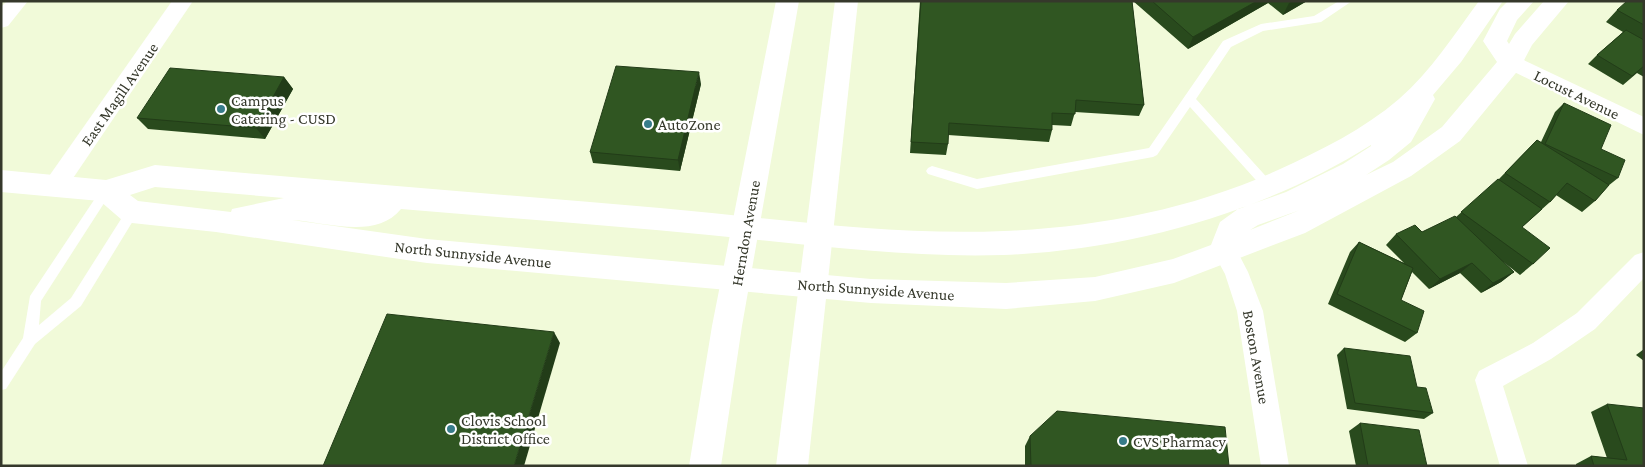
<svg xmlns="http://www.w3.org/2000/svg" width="1645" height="467" viewBox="0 0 1645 467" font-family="'Crimson Pro',serif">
<rect width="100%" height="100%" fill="#f1fad9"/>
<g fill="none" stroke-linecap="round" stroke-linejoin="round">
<g fill="#fff" fill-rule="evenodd">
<polygon points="1339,1 1352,1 1321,22 1263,31 1231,47 1196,99 1272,183 1274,186 1272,189 1264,189 1190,107 1157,155 1153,157 977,189 928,174 926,171 928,168 932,166 977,179 1149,148 1223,41 1261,24 1314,16"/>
<polygon points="106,186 110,188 112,191 110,194 41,301 39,325 71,298 128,208 136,208 138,212 136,216 81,306 35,344 6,389 1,390 1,372 23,338 30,296 102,188"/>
</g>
<g fill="#fff" fill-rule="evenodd">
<polygon points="7,1 28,1 8,26 1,28 1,7"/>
<polygon points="172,1 193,1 63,193 55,195 47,193 44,186 47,179"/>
<polygon points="1511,54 1644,117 1644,135 1504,67 1501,62 1504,57"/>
<polygon points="1225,242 1234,245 1248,272 1263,311 1289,466 1261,466 1237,311 1225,274 1213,252 1216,245"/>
<polygon points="1644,252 1644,278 1595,329 1551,359 1503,386 1528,466 1500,466 1475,380 1479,371 1533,343 1577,313 1635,255"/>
</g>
<path fill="#fff" fill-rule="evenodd" d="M 1479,1 L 1503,1 L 1461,62 L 1433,95 L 1435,99 L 1411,142 L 1389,160 L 1366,175 L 1393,162 L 1442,127 L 1497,62 L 1483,41 L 1500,9 L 1508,1 L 1534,1 L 1517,20 L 1507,41 L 1509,44 L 1515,34 L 1544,1 L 1569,1 L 1532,45 L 1520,68 L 1460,141 L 1411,176 L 1305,233 L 1174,283 L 1095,301 L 1006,309 L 871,303 L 427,263 L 216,232 L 132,223 L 122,220 L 100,201 L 1,192 L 1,170 L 106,180 L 155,165 C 323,180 492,194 660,208 C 774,218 890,236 1004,231 C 1098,227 1192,209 1278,170 C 1320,151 1364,129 1399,99 C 1431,71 1454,35 1479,1 ZM 1371,145 L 1371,146 L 1343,164 L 1286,192 L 1238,209 L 1220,222 L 1211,245 L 1173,259 L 1095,277 L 1006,283 L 871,279 L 427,239 L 292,220 C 326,222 376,240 401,209 C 504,218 607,225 709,235 C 806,244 905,258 1003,255 C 1131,250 1262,213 1371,145 ZM 155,187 L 284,198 L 232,209 L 231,212 L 138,201 L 130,195 ZM 1300,210 L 1250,230 L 1258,225 Z"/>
<g fill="#fff" fill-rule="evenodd">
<polygon points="776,1 799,1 742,326 721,466 689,466 712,326"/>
<polygon points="835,1 858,1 808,466 776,466"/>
</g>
</g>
<g fill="#294a1d">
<polygon points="920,1 1132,1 1144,105 1139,116 1075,112 1071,126 1052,125 1052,130 1049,142 948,135 948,144 946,155 910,153"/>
<polygon points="1133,1 1307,1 1283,15 1268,3 1188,49"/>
<polygon points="1644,1 1644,77 1637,73 1623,85 1588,64 1597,55 1623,32 1606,22 1617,10"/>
<polygon points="284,77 293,89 265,139 148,129 137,118"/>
<polygon points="701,84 680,171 593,163 590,152"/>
<polygon points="1564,103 1601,149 1618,178 1608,186 1595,201 1582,212 1556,195 1550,202 1522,227 1533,264 1520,275 1502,261 1514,272 1501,282 1481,293 1460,273 1429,289 1412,272 1401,300 1417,333 1405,342 1328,304 1350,252 1359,242 1404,263 1386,245 1396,234 1422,232 1456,217 1499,179 1537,140 1541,142 1555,112"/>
<polygon points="1344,348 1417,387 1433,413 1424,419 1347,409 1337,355"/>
<polygon points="1644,349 1644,361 1636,355"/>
<polygon points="1607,404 1644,466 1576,466 1576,464 1591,456 1607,458 1591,412"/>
<polygon points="1360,423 1427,466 1356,466 1349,431"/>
<polygon points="1030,436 1229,466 1025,466 1025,446"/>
</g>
<g fill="#223c18">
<polygon points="1257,1 1270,1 1268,3 1188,49 1193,37"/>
<polygon points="1293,1 1307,1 1283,15 1289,3"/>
<polygon points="699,72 701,84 680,171 678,160"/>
<polygon points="284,77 293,89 265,139 256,128"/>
<polygon points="1472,263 1460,273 1429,289 1440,279"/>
<polygon points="1514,272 1501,282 1481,293 1493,283"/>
<polygon points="554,332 560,343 524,466 514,466"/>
</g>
<g fill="#305622" stroke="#223c18">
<polygon points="921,1 1132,1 1144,105 1076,100 1075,114 1052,113 1052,130 949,123 948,144 911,142"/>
<polygon points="1152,1 1257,1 1193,37"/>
<polygon points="1627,1 1644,1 1644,25 1617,10"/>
<polygon points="1626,30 1644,40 1644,66 1632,76 1597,55"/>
<polygon points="616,66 699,72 678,160 590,152"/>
<polygon points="170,68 284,77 256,128 137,118"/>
<polygon points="1564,103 1611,125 1601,149 1625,160 1618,178 1545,144"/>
<polygon points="1537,140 1609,185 1595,201 1567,183 1550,202 1505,173"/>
<polygon points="1498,179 1542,209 1522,227 1550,248 1533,264 1461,212"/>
<polygon points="1455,216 1514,272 1493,283 1472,263 1440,279 1396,234 1415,225 1422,232"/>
<polygon points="1359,242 1413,268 1401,300 1424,311 1417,333 1337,294"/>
<polygon points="387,314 554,332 514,466 323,466"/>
<polygon points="1344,348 1410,356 1417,387 1426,388 1433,413 1355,403"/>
<polygon points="1607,404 1644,408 1644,466 1594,466 1591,456 1627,460"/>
<polygon points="1057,411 1225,427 1229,466 1031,466 1030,436"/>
<polygon points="1360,423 1419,430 1427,466 1368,466"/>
</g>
<g fill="#377c8a" stroke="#fff" stroke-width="2">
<circle cx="221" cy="109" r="5"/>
<circle cx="648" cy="124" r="5"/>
<circle cx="451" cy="429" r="5"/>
<circle cx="1123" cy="441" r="5"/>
</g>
<g text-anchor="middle" stroke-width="5" stroke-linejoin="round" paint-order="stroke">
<g font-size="16" fill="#35382b" stroke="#fff">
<text transform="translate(119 94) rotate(-55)" y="6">East Magill Avenue</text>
<text transform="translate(1577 94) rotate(26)" y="6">Locust Avenue</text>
<text transform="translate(745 233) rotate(-80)" y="6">Herndon Avenue</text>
<text transform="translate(473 254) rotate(6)" y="6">North Sunnyside Avenue</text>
<text transform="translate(876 289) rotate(4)" y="6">North Sunnyside Avenue</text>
<text transform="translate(1257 357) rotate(80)" y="6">Boston Avenue</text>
</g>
<g font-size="16" fill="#35382b" stroke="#fff" text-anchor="start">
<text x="231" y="106">Campus<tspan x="231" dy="18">Catering - CUSD</tspan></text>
<text x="658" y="130">AutoZone</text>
<text x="461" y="426">Clovis School<tspan x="461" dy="18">District Office</tspan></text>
<text x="1133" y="447">CVS Pharmacy</text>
</g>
</g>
<rect width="1645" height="467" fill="none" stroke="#35382b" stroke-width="5"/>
</svg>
